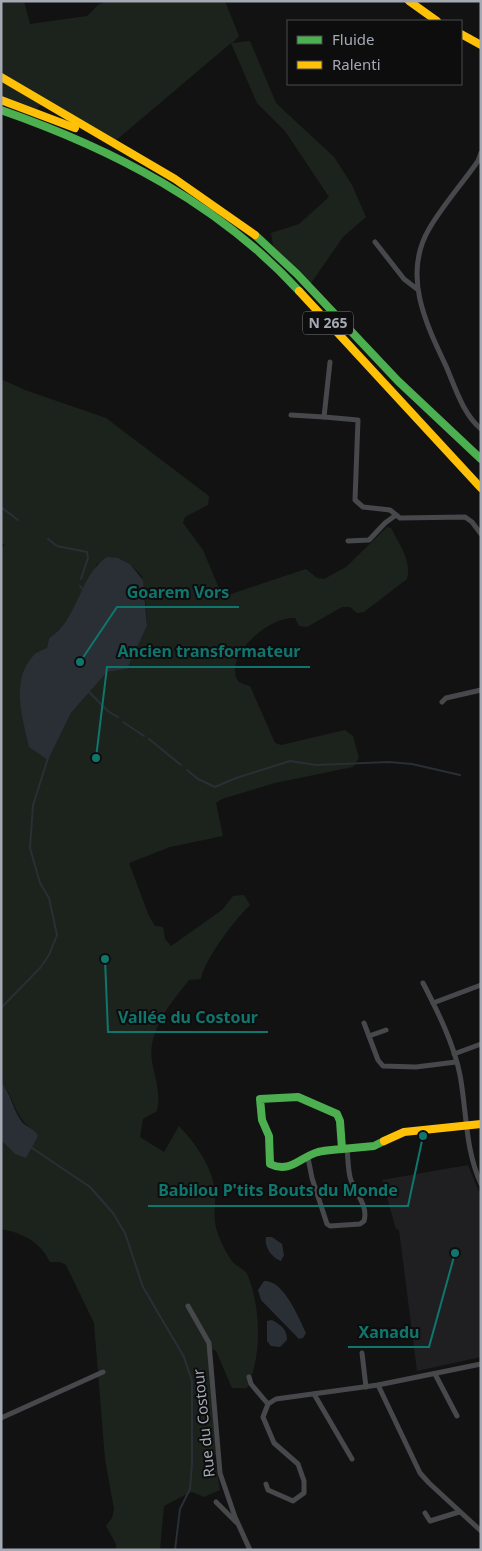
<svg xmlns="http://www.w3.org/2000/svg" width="482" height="1551" viewBox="0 0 482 1551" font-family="'Noto Sans',sans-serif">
<rect width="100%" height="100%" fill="#121213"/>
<polygon fill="#1f1f21" points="468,1165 481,1197 481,1357 417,1371 399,1230 396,1229 382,1180"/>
<g fill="#1c231d" fill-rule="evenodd">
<polygon points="1,1 24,1 30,24 87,16 98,5 108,1 225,1 239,36 232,43 250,41 276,103 334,157 352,185 366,217 343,237 309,286 274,252 271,233 299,224 329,197 285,131 257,103 231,43 114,142 42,104 34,111 1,100"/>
<path d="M 1,379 L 25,390 L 106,418 L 209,496 L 208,505 L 185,517 L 183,523 L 203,550 L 221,593 L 225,596 L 306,569 L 317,578 L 324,579 L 346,567 L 387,527 L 391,528 C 399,544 412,561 407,579 L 364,612 L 357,613 L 350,607 L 342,607 L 307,627 L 299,626 L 295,618 C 272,616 234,647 235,671 C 235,675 236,679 239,682 C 242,684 247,685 250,686 L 275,743 L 281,745 L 345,730 L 353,736 L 359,758 L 353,767 L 275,783 L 222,799 L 216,803 L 223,836 L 170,847 L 129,863 L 149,916 L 155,926 L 163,927 L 165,939 L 171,946 L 222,910 L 233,896 L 244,895 L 250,905 C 235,919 204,960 201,979 L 189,980 C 171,1003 147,1030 152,1062 C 155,1078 161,1094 157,1111 L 143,1119 L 140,1137 L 164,1152 L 179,1126 C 196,1144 212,1166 215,1192 C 216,1207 212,1219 218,1234 C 221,1242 226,1253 232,1261 C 236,1267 246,1269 248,1276 C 261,1309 262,1356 247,1388 L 232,1388 L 216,1351 L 208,1347 L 216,1455 L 214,1456 L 220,1490 L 204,1497 L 192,1492 L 187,1494 L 164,1506 L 160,1550 L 116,1550 L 116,1544 L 106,1526 L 112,1518 L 114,1509 L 105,1459 L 94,1323 L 66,1265 L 60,1262 L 50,1262 C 40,1242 23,1233 1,1229 L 1,1140 L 15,1154 L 36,1132 C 13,1118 17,1101 1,1082 L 1,548 L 5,545 L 1,542 ZM 118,558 L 130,564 L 142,576 L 146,606 L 147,626 L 127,669 L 107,672 L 71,713 L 48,760 L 34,655 L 47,648 L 49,638 C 69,627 86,585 97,564 Z"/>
</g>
<g fill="#292f35">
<path d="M 107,557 L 118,558 L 130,564 L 143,580 L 147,626 L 127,669 L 107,672 L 71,713 L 48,760 L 29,747 C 23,719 10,681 33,656 C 36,652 43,650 47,648 L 49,638 C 78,621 79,575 107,557 Z"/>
<path d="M 1,1082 C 11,1094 12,1107 20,1119 C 24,1127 35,1128 38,1136 L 26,1158 L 15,1154 L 1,1140 Z"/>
<path d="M 266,1237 L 272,1237 L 282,1244 L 284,1255 L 281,1261 C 272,1258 264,1247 266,1237 Z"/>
<path d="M 264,1281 C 283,1279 299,1318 306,1333 L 303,1338 L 299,1339 L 261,1300 L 258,1290 Z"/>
<path d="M 272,1320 C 281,1325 287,1329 287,1340 L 280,1347 L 271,1346 L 267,1341 L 267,1321 Z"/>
</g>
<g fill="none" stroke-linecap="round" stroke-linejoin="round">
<g stroke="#292f35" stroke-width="2">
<polyline points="1,507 18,520"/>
<polyline points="48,539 57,546 87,552 88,558 81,579"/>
<polyline points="80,586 84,591"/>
<polyline points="88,691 109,712 118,717"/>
<polyline points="123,722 144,736"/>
<polyline points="149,739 181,765"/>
<polyline points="187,770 198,779 215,787 236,778 290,761 316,765 389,762 412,764 460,775"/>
<polyline points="1,1008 40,968 49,955 57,935 49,898 40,883 30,848 33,805 48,758"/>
<polyline points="32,1148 90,1187 113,1213 125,1233 143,1287 184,1357 192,1381 192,1464 190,1489 180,1509 175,1550"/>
</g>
<g stroke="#47484b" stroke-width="5">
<path d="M 481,153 L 478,161 C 462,184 443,205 429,229 C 402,275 426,324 446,366 C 455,387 463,414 481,429"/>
<polyline points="375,242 404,279 417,289"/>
<polyline points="330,362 324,417 358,420 355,500 363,507 390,510 400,518 465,517 472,522 481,534"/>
<polyline points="291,415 324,417"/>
<polyline points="348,541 369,540 385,523 396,515"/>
<polyline points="442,702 446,698 481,690"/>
<path d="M 423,983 C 437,1010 454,1044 460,1075 C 467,1113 465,1149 481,1184"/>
<polyline points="433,1003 481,985"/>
<polyline points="364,1023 378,1060 383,1066 416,1067 456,1062"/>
<polyline points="369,1036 386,1030"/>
<polyline points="454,1054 481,1044"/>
<path d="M 308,1158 L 312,1178 L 327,1224 L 330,1226 L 360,1224 L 364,1221 C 369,1204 353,1192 350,1177 C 348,1168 348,1158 347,1149"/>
<polyline points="188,1306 209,1343 220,1473 235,1517 250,1550"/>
<polyline points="362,1353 366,1387"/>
<polyline points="435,1374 457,1416"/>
<polyline points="249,1377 251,1384 268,1404 276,1399 378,1385 481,1364"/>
<polyline points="378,1385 420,1473 429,1483 481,1531"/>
<polyline points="314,1394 352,1459"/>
<polyline points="1,1418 103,1372"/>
<polyline points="266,1484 268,1490 293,1501 304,1493 304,1481 298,1464 274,1443 263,1417 268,1404"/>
<polyline points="216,1502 236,1522"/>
<polyline points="425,1513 430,1521 459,1512"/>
</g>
<g stroke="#4caf50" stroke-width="8">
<path d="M 1,110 C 113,149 219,204 299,291"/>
<polyline points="255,235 297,274 398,381 481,459"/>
<path d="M 342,1149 C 334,1150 326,1150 318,1152 C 300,1157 290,1174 270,1164 L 269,1136 L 262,1120 L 260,1099 L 298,1097 L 337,1114 L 340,1121 L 342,1149 L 374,1146 L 384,1141"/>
</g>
<g stroke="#ffc107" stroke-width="8">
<polyline points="409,1 437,21"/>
<polyline points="461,34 481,45"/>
<polyline points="1,77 175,179 255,235"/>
<polyline points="1,100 75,128"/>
<polyline points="299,291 481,488"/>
<polyline points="384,1141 404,1132 481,1124"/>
</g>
</g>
<g text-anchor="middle" stroke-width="4" stroke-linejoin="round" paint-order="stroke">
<rect fill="#0d0d0e" stroke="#777a82" stroke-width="1" x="303" y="311.5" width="50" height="23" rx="4"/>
<g font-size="14" font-weight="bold" fill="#a4a9b3">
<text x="328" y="328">N 265</text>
</g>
<g font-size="15" fill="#a4a9b3" stroke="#0d0d0e">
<text transform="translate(204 1423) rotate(-96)" y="5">Rue du Costour</text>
</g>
</g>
<path fill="none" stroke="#0f766e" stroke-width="2" d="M80 662L117 607H239M96 758L107 667H310M105 959L108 1032H268M423 1136L408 1206H148M455 1253L429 1347H348"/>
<g fill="#0f766e" stroke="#0d0d0e" stroke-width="2">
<circle cx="80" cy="662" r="5"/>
<circle cx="96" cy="758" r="5"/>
<circle cx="105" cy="959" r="5"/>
<circle cx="423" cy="1136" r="5"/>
<circle cx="455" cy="1253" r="5"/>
</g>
<g font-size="16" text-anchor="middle" font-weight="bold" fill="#0f766e" stroke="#0d0d0e" stroke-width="4" stroke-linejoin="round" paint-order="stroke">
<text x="178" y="598">Goarem Vors</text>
<text x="209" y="657">Ancien transformateur</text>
<text x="188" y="1023">Vallée du Costour</text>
<text x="278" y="1196">Babilou P'tits Bouts du Monde</text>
<text x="389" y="1338">Xanadu</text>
</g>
<rect width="482" height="1551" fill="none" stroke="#a4a9b3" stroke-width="5"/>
<rect x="287" y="20" width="175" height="65" fill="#0d0d0e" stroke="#494b50"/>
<rect x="297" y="36" width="25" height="8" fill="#4caf50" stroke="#494b50"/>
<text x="332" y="45" font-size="15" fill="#a4a9b3">Fluide</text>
<rect x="297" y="61" width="25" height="8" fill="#ffc107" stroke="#494b50"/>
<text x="332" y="70" font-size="15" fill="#a4a9b3">Ralenti</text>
</svg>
